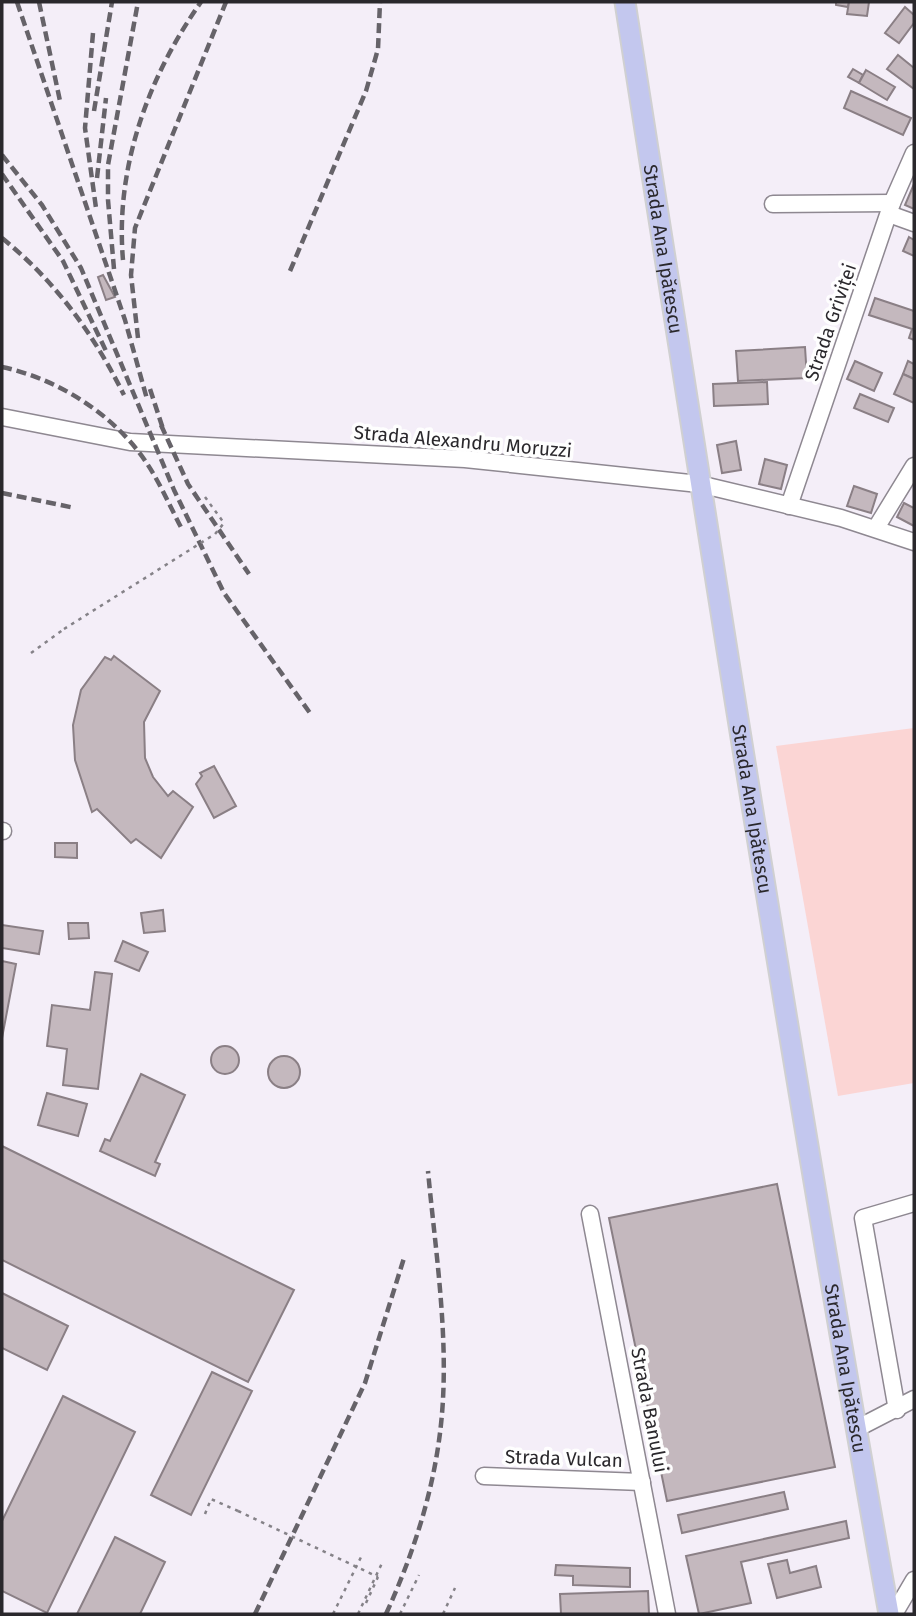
<svg xmlns="http://www.w3.org/2000/svg" width="916" height="1616" viewBox="0 0 916 1616" font-family="'Fira Sans',sans-serif">
<rect width="100%" height="100%" fill="#f4eef8"/>
<polygon fill="#fbd5d4" points="914,728 914,1083 838,1096 776,746"/>
<g fill="#c4b8be" stroke="#8a7f85" stroke-width="2">
<polygon points="836,2 849,2 848,7 836,5"/>
<polygon points="849,2 869,2 867,16 847,14"/>
<polygon points="905,7 914,15 914,23 899,43 885,33"/>
<polygon points="898,55 914,68 914,89 887,69"/>
<polygon points="853,69 863,75 859,83 848,77"/>
<polygon points="866,70 895,87 887,100 859,83"/>
<polygon points="851,91 911,118 903,135 844,108"/>
<polygon points="914,184 914,209 905,205"/>
<polygon points="909,237 914,240 914,256 903,251"/>
<polygon points="103,275 115,297 106,300 98,277"/>
<polygon points="875,298 914,311 914,340 909,338 912,329 869,315"/>
<polygon points="805,347 807,378 738,381 736,351"/>
<polygon points="855,361 882,373 874,391 847,379"/>
<polygon points="908,361 914,364 914,379 903,374"/>
<polygon points="903,374 914,379 914,403 894,394"/>
<polygon points="767,382 768,404 714,406 713,384"/>
<polygon points="860,394 894,408 888,422 854,408"/>
<polygon points="736,441 741,470 722,473 717,445"/>
<polygon points="765,459 787,465 781,489 759,484"/>
<polygon points="854,486 877,494 871,513 847,506"/>
<polygon points="904,503 914,508 914,526 897,517"/>
<polygon points="114,656 160,691 144,722 145,758 153,777 168,796 173,791 193,807 161,858 136,839 131,843 97,809 92,812 75,760 73,725 81,690 105,657 111,660"/>
<polygon points="214,766 236,806 214,818 196,784 202,776 200,773"/>
<polygon points="55,843 77,843 77,858 55,857"/>
<polygon points="163,910 165,931 144,933 141,913"/>
<polygon points="68,923 88,923 89,938 69,939"/>
<polygon points="2,925 43,931 39,954 2,948"/>
<polygon points="123,941 148,952 139,971 115,961"/>
<polygon points="2,961 16,964 2,1038"/>
<polygon points="95,972 112,974 98,1089 63,1085 67,1049 47,1046 52,1005 90,1010"/>
<circle cx="225" cy="1060" r="14"/>
<circle cx="284" cy="1072" r="16"/>
<polygon points="141,1074 185,1095 155,1162 160,1164 155,1176 100,1151 105,1139 110,1141"/>
<polygon points="47,1093 87,1104 78,1136 38,1125"/>
<polygon points="2,1146 294,1290 248,1382 2,1260"/>
<polygon points="777,1184 835,1467 667,1501 609,1218"/>
<polygon points="2,1293 68,1326 47,1370 2,1348"/>
<polygon points="212,1372 252,1391 191,1515 151,1495"/>
<polygon points="63,1396 135,1432 47,1613 2,1591 2,1521"/>
<polygon points="784,1492 788,1509 682,1533 678,1515"/>
<polygon points="846,1521 849,1538 741,1562 751,1603 699,1614 686,1556"/>
<polygon points="115,1537 165,1562 140,1614 77,1614"/>
<polygon points="787,1560 790,1573 816,1566 821,1587 777,1598 768,1564"/>
<polygon points="556,1565 630,1568 630,1587 573,1585 573,1576 555,1575"/>
<polygon points="648,1591 649,1614 561,1614 560,1594"/>
</g>
<g fill="none" stroke-linecap="round" stroke-linejoin="round">
<defs>
<g id="minor">
<polyline points="773,204 892,203"/>
<polyline points="889,214 914,223"/>
<polyline points="2,417 130,442 465,459 699,484 841,518 914,542"/>
<polyline points="789,506 892,203 914,153"/>
<polyline points="876,528 914,466"/>
<polyline points="2,831 3,831"/>
<polyline points="590,1214 667,1614"/>
<polyline points="897,1410 863,1218 914,1203"/>
<polyline points="856,1429 914,1399"/>
<polyline points="484,1476 642,1482"/>
<polyline points="894,1614 914,1580"/>
</g>
<g id="major">
<path id="s1" d="M 625,2 C 709,540 793,1078 889,1614"/>
</g>
</defs>
<use href="#minor" stroke="#8e8891" stroke-width="19"/>
<use href="#major" stroke="#d0d0d1" stroke-width="23"/>
<g stroke="#858288" stroke-width="2.5" stroke-dasharray="3.5 5" stroke-linecap="butt">
<polyline points="205,497 224,523"/>
<polyline points="31,653 64,629"/>
<polyline points="205,1514 211,1499 238,1511"/>
<polyline points="366,1603 378,1577"/>
<polyline points="333,1614 363,1553"/>
<polyline points="358,1614 383,1561"/>
<polyline points="400,1614 419,1575"/>
<polyline points="443,1614 455,1588"/>
</g>
<use href="#minor" stroke="#fff" stroke-width="16"/>
<use href="#major" stroke="#c3c7ee" stroke-width="19"/>
<g stroke="#666369" stroke-width="4.5" stroke-dasharray="10 5" stroke-linecap="butt">
<polyline points="17,2 125,320 147,399"/>
<polyline points="39,2 60,101"/>
<polyline points="93,33 85,128 96,208"/>
<polyline points="94,111 112,2"/>
<polyline points="2,155 42,205 81,268 174,490 224,593 310,713"/>
<polyline points="2,174 63,261 106,351"/>
<polyline points="97,178 106,98"/>
<path d="M 2,238 C 56,282 93,333 124,395"/>
<path d="M 123,260 C 115,168 148,77 201,2"/>
<polyline points="114,269 108,200 108,165 138,2"/>
<polyline points="290,271 366,91 378,49 380,2"/>
<polyline points="138,338 131,275 135,228 226,2"/>
<path d="M 2,367 C 54,378 105,409 138,451 C 157,475 169,505 183,531"/>
<polyline points="150,389 164,432"/>
<polyline points="161,425 188,484 249,574"/>
<polyline points="2,493 75,508"/>
<polyline points="255,1614 365,1383 404,1258"/>
<path d="M 386,1614 C 417,1546 439,1475 443,1399 C 447,1324 435,1246 428,1171"/>
</g>
<g stroke="#858288" stroke-width="2.5" stroke-dasharray="3.5 5" stroke-linecap="butt">
<polyline points="64,629 215,534 224,523"/>
<polyline points="238,1511 378,1577"/>
</g>
</g>
<g text-anchor="middle" stroke-width="7" stroke-linejoin="round" paint-order="stroke">
<g font-size="19" fill="#2a282c" stroke="#fefefe">
<text dy="7" stroke="none"><textPath href="#s1" startOffset="250">Strada Ana Ipătescu</textPath></text>
<text transform="translate(830 322) rotate(-71)" y="7">Strada Griviței</text>
<text transform="translate(463 441) rotate(5)" y="7">Strada Alexandru Moruzzi</text>
<text dy="7" stroke="none"><textPath href="#s1" startOffset="817">Strada Ana Ipătescu</textPath></text>
<text dy="7" stroke="none"><textPath href="#s1" startOffset="1384">Strada Ana Ipătescu</textPath></text>
<text transform="translate(650 1410) rotate(79)" y="7">Strada Banului</text>
<text transform="translate(564 1458) rotate(2)" y="7">Strada Vulcan</text>
</g>
</g>
<rect width="916" height="1616" fill="none" stroke="#2a282c" stroke-width="7"/>
</svg>
